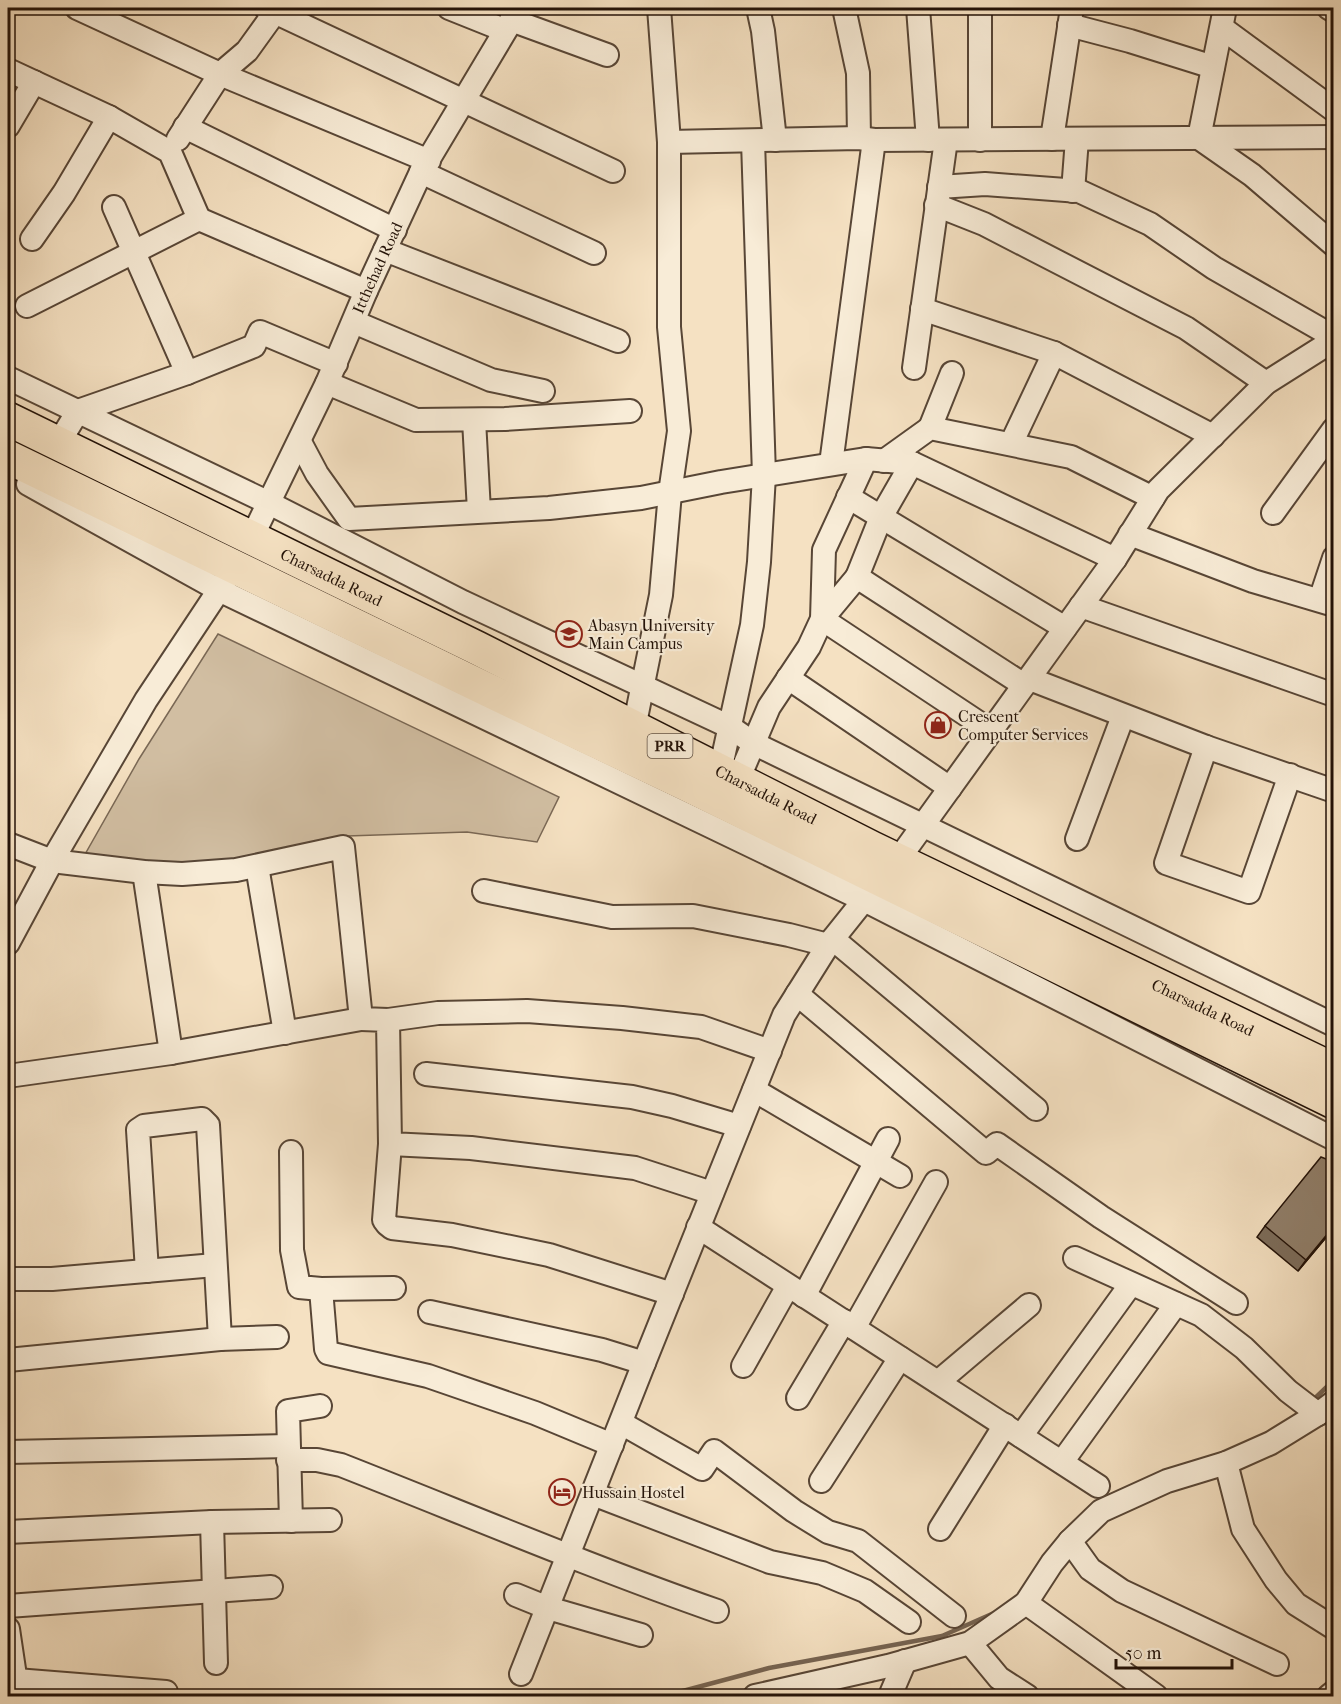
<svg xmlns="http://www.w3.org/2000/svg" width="1341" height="1704" viewBox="0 0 1341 1704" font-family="'IM FELL French Canon',serif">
<rect width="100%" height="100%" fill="#f5e1c2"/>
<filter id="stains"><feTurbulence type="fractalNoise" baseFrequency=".00333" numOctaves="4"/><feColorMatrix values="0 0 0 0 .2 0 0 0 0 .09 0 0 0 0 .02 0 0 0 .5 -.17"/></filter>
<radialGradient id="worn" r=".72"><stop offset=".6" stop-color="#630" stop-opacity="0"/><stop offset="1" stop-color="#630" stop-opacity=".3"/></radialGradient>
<polygon fill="#d1bea2" stroke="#7a6855" stroke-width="1.5" points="218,634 559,797 537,842 467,832 347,836 232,867 75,872 139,759"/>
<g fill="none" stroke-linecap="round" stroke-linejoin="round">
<g stroke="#766452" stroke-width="4.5">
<polyline points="1311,1402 1334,1380"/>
<polyline points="664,1696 769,1668 942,1636 994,1613"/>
</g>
<defs>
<g id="minor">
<polyline points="77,8 220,74 429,161"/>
<polyline points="266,8 613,171"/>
<polyline points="449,8 504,30"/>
<polyline points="758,8 763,31 775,140"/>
<polyline points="844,8 858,73 859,138"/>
<polyline points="918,8 928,140"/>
<polyline points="1225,8 1199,138 1252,175 1334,245"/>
<polyline points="1329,8 1334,11"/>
<polyline points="511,20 607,55"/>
<polyline points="1069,25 1130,41 1213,67"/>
<polyline points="1222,28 1334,110"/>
<polyline points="8,70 109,117 170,152 199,219"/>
<polyline points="8,126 34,82"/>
<polyline points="185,127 395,230"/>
<polyline points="178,139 220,74 247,51 278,8"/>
<polyline points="1052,139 1072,8"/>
<polyline points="980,140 980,8"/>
<polyline points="669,142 859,138 874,140 1334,137"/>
<polyline points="421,172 594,253"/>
<polyline points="939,187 985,184 1079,191 1150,224 1214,268 1334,337"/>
<polyline points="1073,191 1077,139"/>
<polyline points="936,205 984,224 1186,328 1266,383"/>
<polyline points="114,207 187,373"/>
<polyline points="32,239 64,193 109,117"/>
<polyline points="385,250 618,341"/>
<polyline points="27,306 199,219 366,291"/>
<polyline points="922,309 1054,353 1213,436"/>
<polyline points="354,322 491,380 543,391"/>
<polyline points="914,368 946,140"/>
<polyline points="8,378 269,503 463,602 730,727 753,743 1334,1025"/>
<polyline points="327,383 416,420 505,419 630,411"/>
<polyline points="474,420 479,511"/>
<polyline points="930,428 952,373"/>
<polyline points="300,442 317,474 349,519 549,508 641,498 721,482 866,459 912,463"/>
<polyline points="58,444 78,411 187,373 254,346 260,332 336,364"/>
<polyline points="1011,444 1054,353"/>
<polyline points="884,461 930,428 1071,457 1153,498"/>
<polyline points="831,464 874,140"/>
<polyline points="28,484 219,590 864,900 1334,1139"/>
<polyline points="848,497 1065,628"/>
<polyline points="1273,513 1334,429"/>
<polyline points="1130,534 1253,581 1334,605"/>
<path id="s1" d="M 252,537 L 327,383 L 366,291 L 421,172 L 519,8"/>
<polyline points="857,577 881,517 912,463 1115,559"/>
<polyline points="1320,600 1334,558"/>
<polyline points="1081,606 1334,695"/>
<polyline points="788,678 950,788"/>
<polyline points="1030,679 1206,747 1334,791"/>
<polyline points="634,728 661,595 670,493 679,431 669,327 669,142 659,8"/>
<polyline points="991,731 822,619 857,577 1024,685"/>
<polyline points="1206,747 1166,863 1249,892 1290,775"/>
<polyline points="720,771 752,625 759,562 764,475 753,141"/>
<polyline points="738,780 769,707 809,647 822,619 824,550 866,459"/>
<polyline points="1077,839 1123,716"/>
<polyline points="8,844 52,861 144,872 182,874 236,870 343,847 361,1019 388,1020 390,1144 471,1148 635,1168 712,1193"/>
<polyline points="898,860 1115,559 1158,490 1266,383 1334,340"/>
<polyline points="257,866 285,1033"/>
<polyline points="144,872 171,1053"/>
<polyline points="484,891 612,917 693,916 789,935 828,945"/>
<polyline points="833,939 1036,1109"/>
<polyline points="8,943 52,861 146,700 227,578"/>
<polyline points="797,994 986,1153 997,1144 1101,1217 1236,1303"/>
<polyline points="388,1020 438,1013 527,1011 622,1018 701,1027 770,1051"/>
<polyline points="426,1074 632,1097 672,1106 739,1126"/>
<polyline points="8,1076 171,1053 361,1019"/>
<polyline points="754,1090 900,1176"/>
<polyline points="390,1144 384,1220 387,1224 392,1228 452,1235 549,1255 672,1294"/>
<polyline points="291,1152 292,1250 299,1287 321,1289 394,1288"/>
<polyline points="698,1227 1098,1486"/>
<polyline points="1075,1258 1201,1315 1244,1348 1288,1391 1318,1414"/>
<polyline points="147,1271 138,1130 144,1126 202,1119 208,1125 220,1339"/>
<polyline points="8,1279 52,1279 215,1265"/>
<polyline points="321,1289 326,1349 328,1353 428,1376 535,1413 612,1445"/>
<polyline points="804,1296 888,1139"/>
<polyline points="430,1312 602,1350 644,1363"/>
<polyline points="854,1328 936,1182"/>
<polyline points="8,1360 220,1339 277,1337"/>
<polyline points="743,1366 788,1286"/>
<polyline points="938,1382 1029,1305"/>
<polyline points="798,1398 844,1321"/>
<polyline points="621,1423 702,1469 714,1451 794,1511 828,1532 858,1541 954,1616"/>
<polyline points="1021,1436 1131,1284"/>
<polyline points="8,1452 288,1446"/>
<path d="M 288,1460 L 317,1460 L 341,1465 C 466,1514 591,1567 717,1611"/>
<polyline points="1062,1462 1176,1304"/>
<polyline points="1226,1463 1243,1529 1276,1580 1296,1604 1334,1628"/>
<polyline points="821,1481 900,1358"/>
<polyline points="593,1494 770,1562 822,1573 865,1591 909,1622"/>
<polyline points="291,1521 288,1411 320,1406"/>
<polyline points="212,1522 216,1663"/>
<polyline points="940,1529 1005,1425"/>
<polyline points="8,1532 212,1522 330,1520"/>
<polyline points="1070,1541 1090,1569 1122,1591 1277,1664"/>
<polyline points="516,1595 548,1608 641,1635"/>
<polyline points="1026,1603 1156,1696"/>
<polyline points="8,1606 271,1587"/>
<polyline points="8,1629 18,1696"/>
<polyline points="970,1643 999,1678 1027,1696"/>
<polyline points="521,1674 644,1363 784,1015 828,945 872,890"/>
<polyline points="16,1680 166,1692"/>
<polyline points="755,1696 888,1666 970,1643 1026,1603 1052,1563 1070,1541 1101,1511 1167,1481 1226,1463 1271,1443 1318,1414 1334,1402"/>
<polyline points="890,1696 905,1661"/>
<polyline points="1329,1696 1334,1692"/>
</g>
<g id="highway">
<path id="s2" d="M 8,419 L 477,648 L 872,848 L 1334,1070"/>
<polyline points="8,457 488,690 688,785 1334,1102"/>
</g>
</defs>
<use href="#minor" stroke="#584636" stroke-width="26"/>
<use href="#highway" stroke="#231208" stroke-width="36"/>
<use href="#minor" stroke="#f8ecd7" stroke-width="22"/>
<use href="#highway" stroke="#f5e1c2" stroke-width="33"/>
</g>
<polygon fill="#7c6c5a" stroke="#231208" stroke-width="1.5" points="1334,1162 1334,1228 1298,1271 1257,1237 1265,1226"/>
<polygon fill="#65584a" stroke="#231208" stroke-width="1.5" points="1334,1226 1334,1228 1298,1271 1306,1260"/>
<polygon fill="#907e69" stroke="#231208" stroke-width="1.5" points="1321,1157 1334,1162 1334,1226 1306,1260 1265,1226"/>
<defs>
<symbol id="university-ring" viewBox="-11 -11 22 22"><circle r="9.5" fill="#f8ecd7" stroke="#8f2418" stroke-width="1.5"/><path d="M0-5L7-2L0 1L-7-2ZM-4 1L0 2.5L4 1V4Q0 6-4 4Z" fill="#8f2418"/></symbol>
<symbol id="shop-ring" viewBox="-11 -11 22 22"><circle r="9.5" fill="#f8ecd7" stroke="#8f2418" stroke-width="1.5"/><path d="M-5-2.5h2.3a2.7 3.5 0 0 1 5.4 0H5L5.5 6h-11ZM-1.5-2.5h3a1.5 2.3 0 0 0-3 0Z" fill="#8f2418"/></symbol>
<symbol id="hotel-ring" viewBox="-11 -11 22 22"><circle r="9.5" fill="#f8ecd7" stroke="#8f2418" stroke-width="1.5"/><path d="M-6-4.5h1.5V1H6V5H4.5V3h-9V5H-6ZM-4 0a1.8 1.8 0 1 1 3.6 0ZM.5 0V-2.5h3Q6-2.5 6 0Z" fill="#8f2418"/></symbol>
</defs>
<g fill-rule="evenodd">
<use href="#university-ring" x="554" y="619" width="30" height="30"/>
<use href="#shop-ring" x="923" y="710" width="30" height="30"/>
<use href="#hotel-ring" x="547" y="1477" width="30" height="30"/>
</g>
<g text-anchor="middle" stroke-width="4.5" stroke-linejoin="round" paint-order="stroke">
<rect fill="#f8ecd7" stroke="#635346" stroke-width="1.5" x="647.5" y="734" width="45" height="24" rx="4.5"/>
<g font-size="15" font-weight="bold" fill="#231208">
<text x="670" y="751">PRR</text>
</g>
<g font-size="16" fill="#231208" stroke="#f8ecd7">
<text dy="6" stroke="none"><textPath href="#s1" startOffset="297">Itthehad Road</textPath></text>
<text dy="6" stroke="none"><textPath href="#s2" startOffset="360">Charsadda Road</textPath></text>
<text dy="6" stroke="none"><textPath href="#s2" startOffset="846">Charsadda Road</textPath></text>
<text dy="6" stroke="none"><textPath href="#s2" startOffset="1332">Charsadda Road</textPath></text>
</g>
<g font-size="16" fill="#231208" stroke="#f8ecd7" text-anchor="start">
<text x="588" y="631">Abasyn University<tspan x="588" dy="18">Main Campus</tspan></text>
<text x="958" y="722">Crescent<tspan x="958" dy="18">Computer Services</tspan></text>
<text x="582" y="1498">Hussain Hostel</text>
</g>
</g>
<rect width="1341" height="1704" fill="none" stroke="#f5e1c2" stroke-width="30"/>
<rect x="9" y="9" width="1323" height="1686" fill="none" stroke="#231208" stroke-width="3"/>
<rect x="15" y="15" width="1311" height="1674" fill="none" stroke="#231208" stroke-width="1.5"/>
<path d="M1116 1659v9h116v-9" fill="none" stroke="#231208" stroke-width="3"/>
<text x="1125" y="1659" font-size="18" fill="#231208" stroke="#f8ecd7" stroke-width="4.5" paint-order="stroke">50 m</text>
<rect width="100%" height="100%" filter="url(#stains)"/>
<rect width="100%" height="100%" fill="url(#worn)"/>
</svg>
